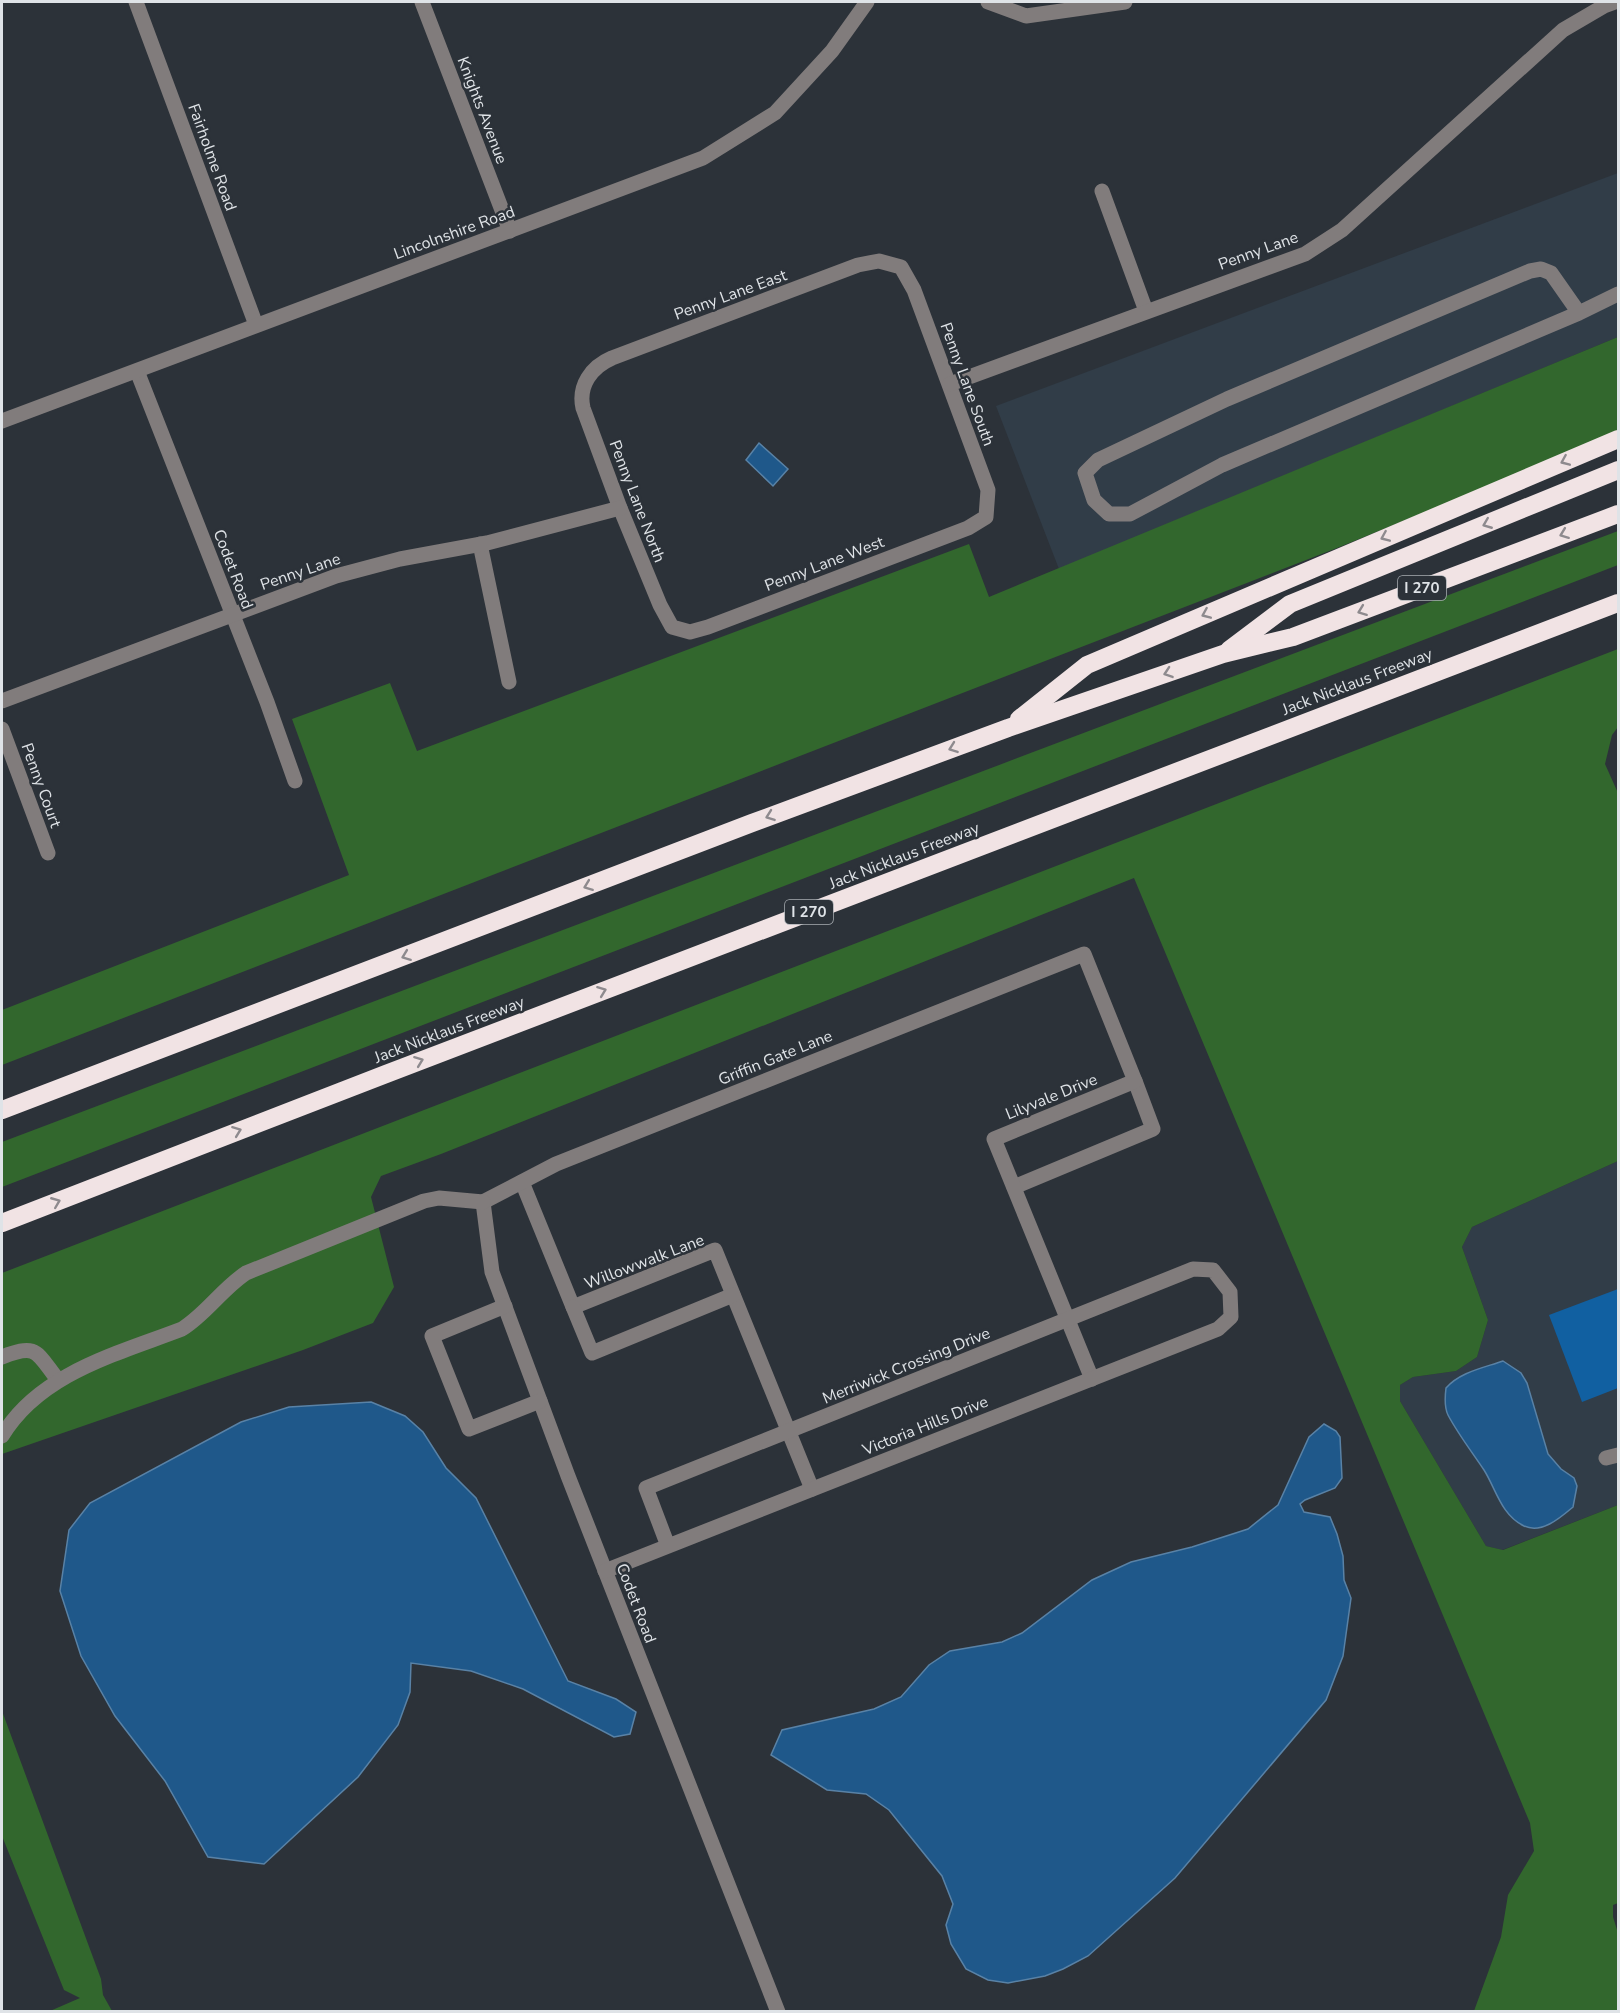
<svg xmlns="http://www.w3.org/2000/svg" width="1620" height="2013" viewBox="0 0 1620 2013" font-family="'Nunito Sans',sans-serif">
<rect width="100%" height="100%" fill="#2c3239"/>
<g fill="#313d48">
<polygon points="1618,173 1618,337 1059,569 996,406"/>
<polygon points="1618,1161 1618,1505 1502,1550 1486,1546 1400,1401 1400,1385 1413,1377 1456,1371 1477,1357 1488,1320 1462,1247 1472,1227"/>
</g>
<g fill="#32672d">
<polygon points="1618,337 1618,430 1560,457 1337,548 2,1065 2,1010 349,875 292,719 390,683 417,751 969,544 989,597"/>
<polygon points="1618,531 1618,565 2,1187 2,1142"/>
<polygon points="1618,649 1618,727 1612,735 1605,764 1618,793 1618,1161 1472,1227 1462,1247 1488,1320 1477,1357 1456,1371 1413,1377 1400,1385 1400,1401 1486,1546 1503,1550 1618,1505 1618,1903 1613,1905 1613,1917 1618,1933 1618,2011 1474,2011 1501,1937 1508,1895 1534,1851 1530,1823 1134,878 441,1154 381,1176 371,1197 394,1287 373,1323 303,1350 2,1454 2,1273"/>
<polygon points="2,1711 101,1979 103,1995 112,2011 50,2011 80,1998 64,1990 2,1836"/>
</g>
<g fill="#1f588a" stroke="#5982a6" stroke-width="1.5">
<polygon points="759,443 788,469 773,486 746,460"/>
<path d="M 1503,1361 L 1521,1373 L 1527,1383 L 1548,1454 L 1561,1469 L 1574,1478 L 1577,1486 L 1573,1507 C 1560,1518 1542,1534 1524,1526 C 1501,1515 1496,1489 1484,1470 C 1472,1452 1458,1434 1448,1415 C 1444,1407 1445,1396 1446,1388 C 1460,1372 1483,1368 1503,1361 Z"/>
<polygon points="371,1402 405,1416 423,1432 446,1468 476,1498 568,1681 616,1699 636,1712 630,1734 614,1737 523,1689 471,1671 411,1663 410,1692 398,1725 358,1777 264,1864 208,1857 165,1781 115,1716 81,1656 60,1591 69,1530 90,1503 241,1422 289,1407"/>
<polygon points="1324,1424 1336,1431 1340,1437 1342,1478 1335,1488 1305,1500 1300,1504 1304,1512 1330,1517 1337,1534 1343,1556 1344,1580 1351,1598 1343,1656 1326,1700 1175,1878 1088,1956 1063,1969 1045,1976 1008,1983 988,1980 966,1969 951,1944 946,1925 953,1904 942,1876 889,1810 866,1794 827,1790 771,1755 782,1730 874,1709 901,1697 929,1665 950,1651 1002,1642 1022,1633 1092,1580 1131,1562 1192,1547 1248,1529 1278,1505 1309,1437"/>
</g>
<polygon fill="#1160a1" points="1618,1289 1618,1388 1582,1402 1549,1315"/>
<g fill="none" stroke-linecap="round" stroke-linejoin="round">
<g stroke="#817c7c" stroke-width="15">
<polyline points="136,2 256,325"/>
<polyline points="422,2 510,231"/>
<polyline points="988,2 1026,16 1125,2"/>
<polyline points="1102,191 1146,311"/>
<path d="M 879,261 L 901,267 L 914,290 L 988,490 L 986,517 L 968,528 L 708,627 L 690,632 L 672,627 L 660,605 L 620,508 L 583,408 C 578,386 591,367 612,358 L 858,265 Z"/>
<polyline points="1579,313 1551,273 1541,269 1530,271 1227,399 1098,460 1085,473 1094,500 1109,514 1130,514 1222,465 1579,313 1618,294"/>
<polyline points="137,371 267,702 295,781"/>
<polyline points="950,384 1305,254 1342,230 1563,30 1604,6 1615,2"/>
<polyline points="2,421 703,158 775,113 832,51 867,2"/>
<polyline points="480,544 509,682"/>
<polyline points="2,701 336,576 400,559 487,543 620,508"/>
<polyline points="2,729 48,853"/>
<polyline points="522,1182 573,1307 715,1250 812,1489"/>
<polyline points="1014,1187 1153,1129 1135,1081"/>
<polyline points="483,1202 556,1164 1084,954 1135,1081 994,1139 1092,1379"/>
<polyline points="483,1202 492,1272 568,1476 778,2012"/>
<polyline points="505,1306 432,1336 469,1429 540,1401"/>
<polyline points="573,1307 592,1353 733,1295"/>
<path d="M 2,1357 C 38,1343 36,1352 58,1380"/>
<path d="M 2,1436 C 40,1373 117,1354 182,1329 C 206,1314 222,1289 246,1273 L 424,1201 L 439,1198 L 483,1202"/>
<polyline points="1606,1458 1618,1455"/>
<polyline points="605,1571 1218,1329 1231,1317 1230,1292 1213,1270 1193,1269 646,1488 668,1546"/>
</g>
<g stroke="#f1e3e4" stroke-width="18">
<polyline points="1229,650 1290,604 1618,470"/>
<polyline points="1019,719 1087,665 1618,439"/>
<polyline points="2,1110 752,823 1008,728 1223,654 1293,637 1618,514"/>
<polyline points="2,1223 386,1074 1618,603"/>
</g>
</g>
<defs><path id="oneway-chevron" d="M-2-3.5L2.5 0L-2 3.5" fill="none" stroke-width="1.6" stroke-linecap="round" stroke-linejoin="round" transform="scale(1.5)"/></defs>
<g stroke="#8e8a8e">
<use href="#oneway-chevron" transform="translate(1565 461) rotate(157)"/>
<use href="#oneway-chevron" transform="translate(1487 524) rotate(158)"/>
<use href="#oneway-chevron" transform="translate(1564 534) rotate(159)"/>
<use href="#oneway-chevron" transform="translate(1385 537) rotate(157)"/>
<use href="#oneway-chevron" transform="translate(1362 611) rotate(159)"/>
<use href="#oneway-chevron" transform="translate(1206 614) rotate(157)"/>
<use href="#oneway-chevron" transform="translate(1168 673) rotate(161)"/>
<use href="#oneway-chevron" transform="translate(953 748) rotate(160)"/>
<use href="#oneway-chevron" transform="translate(770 816) rotate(160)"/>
<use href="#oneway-chevron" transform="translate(588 886) rotate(159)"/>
<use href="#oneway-chevron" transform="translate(406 956) rotate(159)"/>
<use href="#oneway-chevron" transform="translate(602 991) rotate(-21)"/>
<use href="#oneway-chevron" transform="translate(419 1061) rotate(-21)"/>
<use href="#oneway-chevron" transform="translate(237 1131) rotate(-21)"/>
<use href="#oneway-chevron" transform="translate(56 1202) rotate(-22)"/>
</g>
<g text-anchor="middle" stroke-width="5" stroke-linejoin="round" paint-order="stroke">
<g fill="#2c3239" stroke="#a9aeb3" stroke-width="1.5">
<rect x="1398" y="576" width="48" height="24" rx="4.5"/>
<rect x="785" y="900" width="48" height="24" rx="4.5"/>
</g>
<g font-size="15" font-weight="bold" fill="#dfe3e7">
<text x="1422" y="593">I 270</text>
<text x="809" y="917">I 270</text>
</g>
<g font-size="16" fill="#dfe3e7" stroke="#2c3239">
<text transform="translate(483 110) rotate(69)" y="6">Knights Avenue</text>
<text transform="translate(213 157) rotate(70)" y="6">Fairholme Road</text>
<text transform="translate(454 232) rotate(-20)" y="6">Lincolnshire Road</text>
<text transform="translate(1258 250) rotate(-20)" y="6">Penny Lane</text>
<text transform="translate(730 294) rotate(-20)" y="6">Penny Lane East</text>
<text transform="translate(968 384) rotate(70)" y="6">Penny Lane South</text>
<text transform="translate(638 501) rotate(69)" y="6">Penny Lane North</text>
<text transform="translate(824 563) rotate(-21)" y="6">Penny Lane West</text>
<text transform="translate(234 569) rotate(69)" y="6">Codet Road</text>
<text transform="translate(300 571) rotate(-19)" y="6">Penny Lane</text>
<text transform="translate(1357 681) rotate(-21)" y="6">Jack Nicklaus Freeway</text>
<text transform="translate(42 785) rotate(70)" y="6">Penny Court</text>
<text transform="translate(904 855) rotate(-21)" y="6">Jack Nicklaus Freeway</text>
<text transform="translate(449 1029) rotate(-21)" y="6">Jack Nicklaus Freeway</text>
<text transform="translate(775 1057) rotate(-22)" y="6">Griffin Gate Lane</text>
<text transform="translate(1051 1096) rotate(-22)" y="6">Lilyvale Drive</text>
<text transform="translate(644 1261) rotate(-21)" y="6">Willowwalk Lane</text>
<text transform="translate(906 1365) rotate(-22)" y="6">Merriwick Crossing Drive</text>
<text transform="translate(925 1425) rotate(-22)" y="6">Victoria Hills Drive</text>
<text transform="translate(637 1603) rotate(69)" y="6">Codet Road</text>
</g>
</g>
<rect width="1620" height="2013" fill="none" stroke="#dfe3e7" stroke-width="6"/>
</svg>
